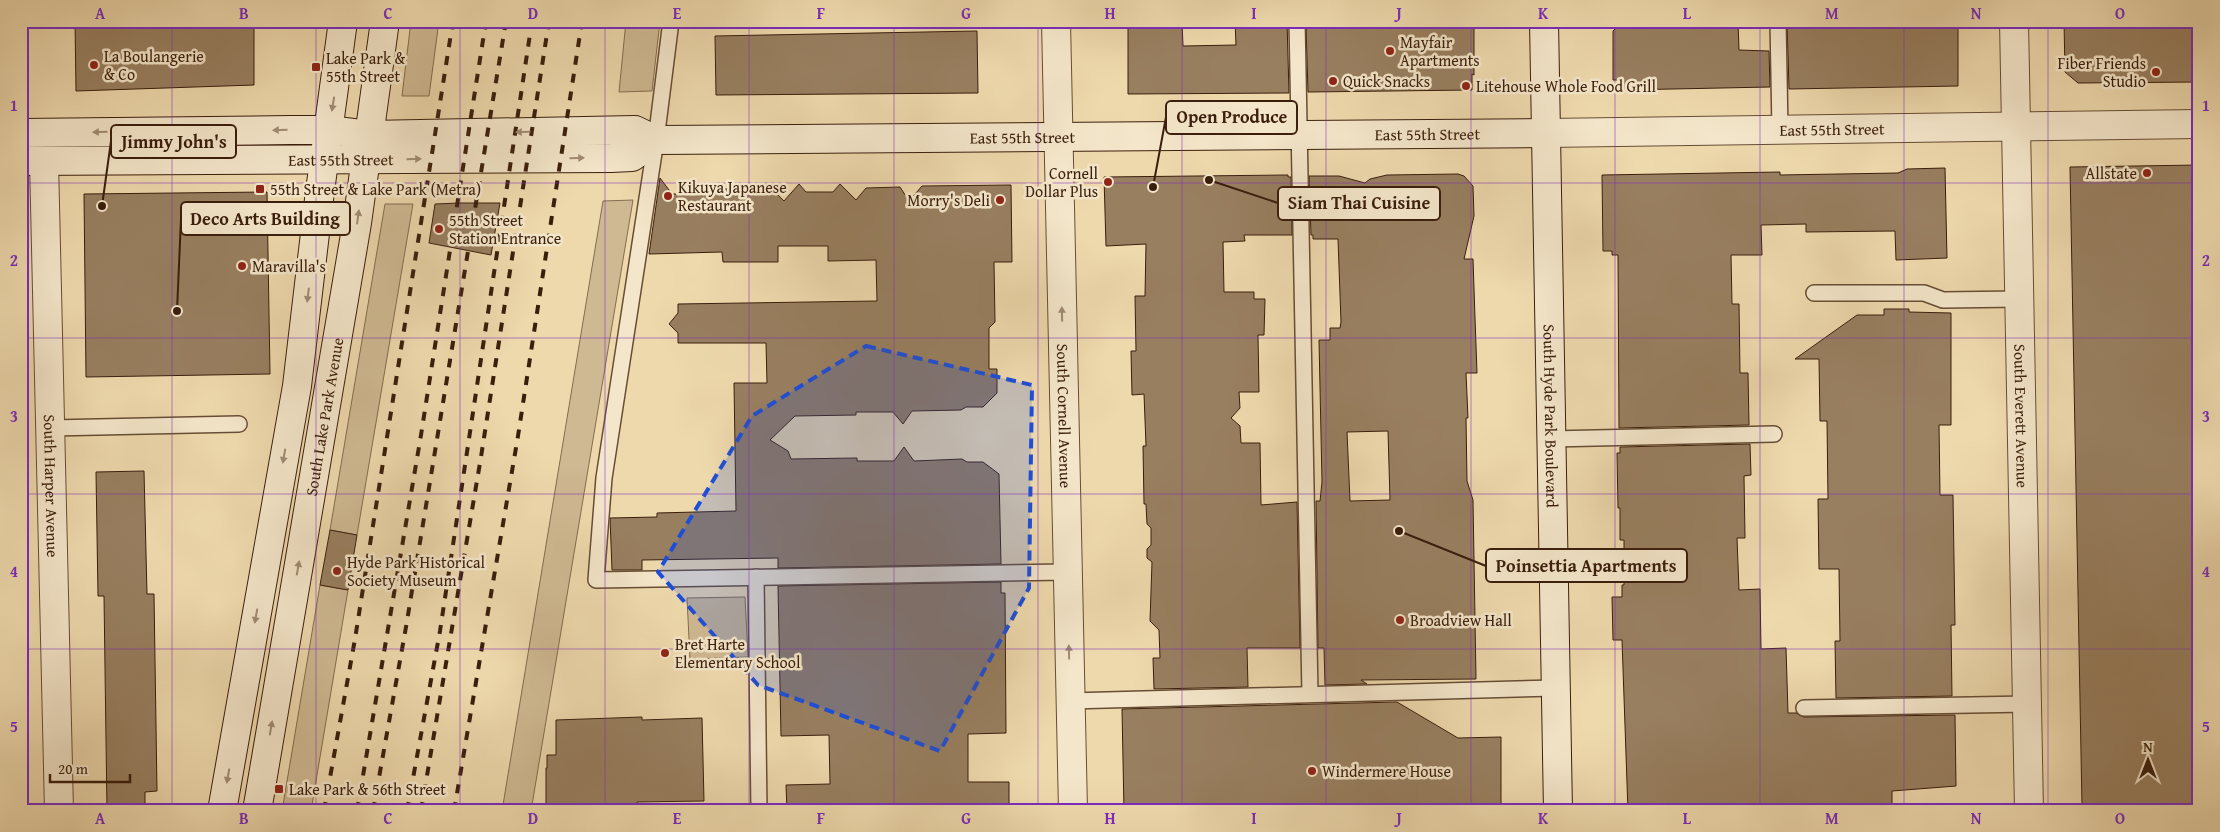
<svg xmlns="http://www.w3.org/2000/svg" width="2220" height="832" viewBox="0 0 2220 832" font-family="'Gentium Book Plus',serif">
<rect width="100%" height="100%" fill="#eed9ad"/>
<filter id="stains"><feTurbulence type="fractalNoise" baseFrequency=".004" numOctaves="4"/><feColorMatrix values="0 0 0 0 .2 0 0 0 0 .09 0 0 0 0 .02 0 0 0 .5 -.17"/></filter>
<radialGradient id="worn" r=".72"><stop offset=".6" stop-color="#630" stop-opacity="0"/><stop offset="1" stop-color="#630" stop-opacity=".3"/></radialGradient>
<g fill="#cfb992" stroke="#846c4f">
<polygon points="411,21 439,21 429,96 402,96"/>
<polygon points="626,21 660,21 652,91 619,92"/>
<polygon points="633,200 531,811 502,811 603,201"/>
<polygon points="385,204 413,204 357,535 330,530"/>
<polygon points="320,585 348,590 311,811 282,811"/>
<polygon points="745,597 748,657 690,659 687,598"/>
</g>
<g fill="#987f60" stroke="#3a1e0c" fill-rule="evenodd">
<polygon points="75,21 254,21 254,85 76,91"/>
<polygon points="1128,21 1182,21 1183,46 1236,45 1235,21 1287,21 1289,93 1128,94"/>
<polygon points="1416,21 1474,22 1474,75 1472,74 1472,90 1308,92 1306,26 1416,26"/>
<polygon points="1623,21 1738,21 1739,50 1769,51 1770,87 1624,90 1618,80 1613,80 1613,31"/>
<polygon points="1787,21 1958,21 1958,86 1789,89"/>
<polygon points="2064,21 2199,21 2199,82 2078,83 2065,72"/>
<polygon points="977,31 978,93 716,95 715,36"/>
<polygon points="2199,165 2199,811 2164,811 2159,805 2082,806 2070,167"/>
<polygon points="1945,168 1947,258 1896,260 1895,231 1806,232 1806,224 1761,225 1762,255 1731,255 1732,304 1739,304 1740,373 1748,373 1749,425 1619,428 1618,255 1612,255 1612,251 1603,251 1602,175 1780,172 1780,175 1898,173 1907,169"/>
<path d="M 1458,174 L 1464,176 L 1473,186 L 1474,216 L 1464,259 L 1473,259 L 1475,318 L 1477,373 L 1466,373 L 1468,418 L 1466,418 L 1467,481 L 1473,500 L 1476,679 L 1361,680 L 1367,684 L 1325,685 L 1324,648 L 1318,648 L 1316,501 L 1320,501 L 1322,482 L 1319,340 L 1330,340 L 1330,328 L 1340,328 L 1341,322 L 1338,239 L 1313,239 L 1313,235 L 1311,235 L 1309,176 L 1339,176 L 1365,183 L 1370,179 L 1387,175 ZM 1388,431 L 1390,500 L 1350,501 L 1347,432 Z"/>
<polygon points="1288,175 1288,177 1291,177 1292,235 1244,235 1245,241 1223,242 1224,292 1254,292 1254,299 1265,299 1264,335 1258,335 1259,392 1239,392 1240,408 1231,418 1240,426 1241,443 1260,443 1261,505 1297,502 1300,648 1247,648 1248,687 1154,689 1153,658 1160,658 1159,630 1150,621 1152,562 1147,558 1147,549 1151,545 1151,528 1147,524 1146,504 1144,504 1143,446 1146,446 1144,394 1132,395 1131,351 1136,351 1135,296 1145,296 1146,244 1106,246 1104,177"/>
<polygon points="660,178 672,194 700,194 704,189 729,189 733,194 761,193 768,185 784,201 799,184 806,192 833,192 840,184 856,200 866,188 900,187 909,201 922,186 1011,185 1012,262 994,262 995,322 989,328 989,369 997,369 997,393 983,407 966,407 961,410 912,411 903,424 893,412 856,412 856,415 795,416 770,440 788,451 791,459 857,458 857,461 894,461 904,447 914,461 962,459 967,462 983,462 999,474 1001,564 778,568 778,558 642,560 642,570 612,570 610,518 657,517 657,513 736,511 734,383 767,383 766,343 678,343 678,333 669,324 678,313 678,304 877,301 876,260 828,261 828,246 778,246 778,262 723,262 722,252 649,254"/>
<polygon points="267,192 270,374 86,377 84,194"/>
<polygon points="459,203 500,203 491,255 429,243 435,204"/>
<polygon points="1884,309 1909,309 1909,312 1951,313 1951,425 1939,425 1940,495 1953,495 1955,625 1951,625 1952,696 1836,698 1835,641 1840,641 1839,569 1819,569 1818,499 1828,499 1827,421 1820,421 1819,359 1795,359 1857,315 1884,315"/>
<polygon points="1750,444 1751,475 1744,476 1745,538 1737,538 1739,590 1760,589 1761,649 1786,648 1788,713 1796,713 1804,717 1955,715 1956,786 1892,791 1892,811 1628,811 1622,640 1613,640 1612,597 1622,597 1622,585 1624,585 1624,540 1620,540 1620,508 1618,508 1617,453 1620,453 1620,447"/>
<polygon points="144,471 147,594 154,594 157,791 145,792 145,811 107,811 104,596 98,596 96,472"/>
<polygon points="330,530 357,535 348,590 320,585"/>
<polygon points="1001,582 1001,593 1005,593 1006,733 968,734 968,782 1009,782 1009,811 787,811 786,785 830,784 829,735 781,736 778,586"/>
<polygon points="1397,702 1458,738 1501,737 1501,811 1370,811 1359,805 1325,806 1325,811 1302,811 1301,806 1265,807 1260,811 1124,811 1122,709"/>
<polygon points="642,717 642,720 702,718 704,801 637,802 637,811 546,811 546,768 547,768 547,755 556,755 556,720"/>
</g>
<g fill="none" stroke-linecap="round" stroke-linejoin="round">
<defs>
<g id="lane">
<polyline points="671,21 656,140 604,478 596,580 1067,572"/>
<polyline points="1297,21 1310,694"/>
<polyline points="1778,21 1780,130"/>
<polyline points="1814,293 1924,293 1943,300 2019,299"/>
<polyline points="51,428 239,424"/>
<polyline points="1551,439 1774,434"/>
<polyline points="756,577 759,811"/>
<polyline points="1070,701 1555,688"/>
<polyline points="1804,708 2027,704"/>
</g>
<g id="street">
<path id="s1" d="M 1056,21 L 1073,811"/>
<path id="s2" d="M 2014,21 L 2029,811"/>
<path id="s3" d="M 1546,133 L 2199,124"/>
<path id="s4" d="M 44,161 L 59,811"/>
</g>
<g id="secondary">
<path id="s5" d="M 1544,21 L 1558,811"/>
<path id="s6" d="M 21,133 L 291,130 L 329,130 L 369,135 L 635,130 L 656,140 L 1546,133"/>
<path id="s7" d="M 21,161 L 611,158 L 632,157 L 656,140"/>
<polyline points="222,811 297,386 320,191 343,21"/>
<path id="s8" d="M 257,811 L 357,223 L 385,21"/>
</g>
</defs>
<use href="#lane" stroke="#674d34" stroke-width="18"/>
<use href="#street" stroke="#674d34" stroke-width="30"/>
<use href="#secondary" stroke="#3a1e0c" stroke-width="30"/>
<use href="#lane" stroke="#f4e6ca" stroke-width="15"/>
<use href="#street" stroke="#f4e6ca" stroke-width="28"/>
<use href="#secondary" stroke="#f4e6ca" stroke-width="28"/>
<g stroke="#3a1e0c" stroke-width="4" stroke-dasharray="9 9" stroke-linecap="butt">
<polyline points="324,811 355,639 453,21"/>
<polyline points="357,811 421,435 486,21"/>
<polyline points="373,811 406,627 506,21"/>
<polyline points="407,811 440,631 532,21"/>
<polyline points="421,811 481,457 549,21"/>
<polyline points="454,811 518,436 582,21"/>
</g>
</g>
<defs><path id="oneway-solid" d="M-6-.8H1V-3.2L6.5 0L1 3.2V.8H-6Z" transform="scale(1.25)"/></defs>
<g fill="#a08c74">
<use href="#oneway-solid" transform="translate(333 104) rotate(99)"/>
<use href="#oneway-solid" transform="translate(280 130) rotate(179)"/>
<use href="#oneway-solid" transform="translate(100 132) rotate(179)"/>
<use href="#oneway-solid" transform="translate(523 132) rotate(179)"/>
<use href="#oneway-solid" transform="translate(577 158) rotate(-1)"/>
<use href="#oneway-solid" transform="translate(414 159) rotate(-1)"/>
<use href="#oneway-solid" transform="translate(358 217) rotate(-82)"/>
<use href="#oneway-solid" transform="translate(308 295) rotate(97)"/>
<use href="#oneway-solid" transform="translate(1062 314) rotate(-91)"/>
<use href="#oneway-solid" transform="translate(284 456) rotate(100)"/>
<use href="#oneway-solid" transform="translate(298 568) rotate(-80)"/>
<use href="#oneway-solid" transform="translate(256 616) rotate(100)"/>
<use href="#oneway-solid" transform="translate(1069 652) rotate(-91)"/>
<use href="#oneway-solid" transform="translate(271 728) rotate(-80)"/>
<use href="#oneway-solid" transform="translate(228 776) rotate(100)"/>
</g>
<path fill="#1d4ed8" fill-opacity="0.2" stroke="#1d4ed8" stroke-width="4" stroke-dasharray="10 6" stroke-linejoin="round" d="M 866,346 L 1032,385 L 1029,588 L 940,751 L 758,685 L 658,572 L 752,416 Z"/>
<path fill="none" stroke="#7b2cbf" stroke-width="1" stroke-opacity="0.55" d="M 172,21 L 172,811M 316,21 L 316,811M 460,21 L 460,811M 605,21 L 605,811M 749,21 L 749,811M 894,21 L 894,811M 1038,21 L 1038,811M 1182,21 L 1182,811M 1326,21 L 1326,811M 1471,21 L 1471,811M 1615,21 L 1615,811M 1760,21 L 1760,811M 1904,21 L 1904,811M 2048,21 L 2048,811M 21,183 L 2199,183M 21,338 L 2199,338M 21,494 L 2199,494M 21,649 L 2199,649"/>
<g fill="#8f2418" stroke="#f4e6ca" stroke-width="2">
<circle cx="1390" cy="51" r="5"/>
<circle cx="94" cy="65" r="5"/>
<rect x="311" y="62" width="10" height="10" rx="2.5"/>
<circle cx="2156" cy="72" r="5"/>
<circle cx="1333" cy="81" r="5"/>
<circle cx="1466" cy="86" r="5"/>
<circle cx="2147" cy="173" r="5"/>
<circle cx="1108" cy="182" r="5"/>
<rect x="255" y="184" width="10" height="10" rx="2.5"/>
<circle cx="668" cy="196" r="5"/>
<circle cx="1000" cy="200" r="5"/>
<circle cx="439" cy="229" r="5"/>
<circle cx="242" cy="266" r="5"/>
<circle cx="337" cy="571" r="5"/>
<circle cx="1400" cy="620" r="5"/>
<circle cx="665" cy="653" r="5"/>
<circle cx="1312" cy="771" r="5"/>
<rect x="274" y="784" width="10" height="10" rx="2.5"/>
</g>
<g text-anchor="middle" stroke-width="5" stroke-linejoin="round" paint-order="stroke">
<g font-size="16" fill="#3a1e0c" stroke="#f4e6ca" text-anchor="start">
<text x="1400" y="48">Mayfair<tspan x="1400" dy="18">Apartments</tspan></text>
<text x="104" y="62">La Boulangerie<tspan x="104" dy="18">&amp; Co</tspan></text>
<text x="326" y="64">Lake Park &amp;<tspan x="326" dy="18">55th Street</tspan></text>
<text x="2146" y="69" text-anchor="end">Fiber Friends<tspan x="2146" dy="18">Studio</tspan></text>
<text x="1343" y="87">Quick Snacks</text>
<text x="1476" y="92">Litehouse Whole Food Grill</text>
<text x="1098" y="179" text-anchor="end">Cornell<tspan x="1098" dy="18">Dollar Plus</tspan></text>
<text x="2137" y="179" text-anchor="end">Allstate</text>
<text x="678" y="193">Kikuya Japanese<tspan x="678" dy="18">Restaurant</tspan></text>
<text x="270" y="195">55th Street &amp; Lake Park (Metra)</text>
<text x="990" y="206" text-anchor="end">Morry's Deli</text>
<text x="449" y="226">55th Street<tspan x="449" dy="18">Station Entrance</tspan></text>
<text x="252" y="272">Maravilla's</text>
<text x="347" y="568">Hyde Park Historical<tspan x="347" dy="18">Society Museum</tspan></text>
<text x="1410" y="626">Broadview Hall</text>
<text x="675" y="650">Bret Harte<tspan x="675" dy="18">Elementary School</tspan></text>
<text x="1322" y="777">Windermere House</text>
<text x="289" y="795">Lake Park &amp; 56th Street</text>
</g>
<g font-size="16" fill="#3a1e0c" stroke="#f4e6ca">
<text dy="6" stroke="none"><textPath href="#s3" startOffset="286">East 55th Street</textPath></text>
<text dy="6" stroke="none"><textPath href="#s6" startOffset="1409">East 55th Street</textPath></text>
<text dy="6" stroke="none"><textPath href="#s6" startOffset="1004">East 55th Street</textPath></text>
<text dy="6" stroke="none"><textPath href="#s7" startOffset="320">East 55th Street</textPath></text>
<text dy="6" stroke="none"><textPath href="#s8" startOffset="400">South Lake Park Avenue</textPath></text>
<text dy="6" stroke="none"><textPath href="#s1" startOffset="395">South Cornell Avenue</textPath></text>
<text dy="6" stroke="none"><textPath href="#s5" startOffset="395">South Hyde Park Boulevard</textPath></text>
<text dy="6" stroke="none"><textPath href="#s2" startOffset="395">South Everett Avenue</textPath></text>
<text dy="6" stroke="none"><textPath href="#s4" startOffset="325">South Harper Avenue</textPath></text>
</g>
</g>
<path fill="none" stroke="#3a1e0c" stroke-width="2" d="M1153 187L1166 117M102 206L111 141M1209 180L1278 203M177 311L181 219M1399 531L1486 566"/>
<g fill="#3a1e0c" stroke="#f4e6ca" stroke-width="2">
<circle cx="1153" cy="187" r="5"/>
<circle cx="102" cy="206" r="5"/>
<circle cx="1209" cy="180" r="5"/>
<circle cx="177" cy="311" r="5"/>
<circle cx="1399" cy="531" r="5"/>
</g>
<g fill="#f4e6ca" stroke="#3a1e0c" stroke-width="2">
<rect x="1166" y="101" width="131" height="33" rx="5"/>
<rect x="111" y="125" width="125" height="33" rx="5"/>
<rect x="1278" y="187" width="162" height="33" rx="5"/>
<rect x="181" y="202" width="169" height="33" rx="5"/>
<rect x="1486" y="549" width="201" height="33" rx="5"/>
</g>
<g font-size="18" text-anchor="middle" font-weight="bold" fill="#3a1e0c">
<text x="1232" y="123">Open Produce</text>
<text x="174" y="148">Jimmy John's</text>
<text x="1359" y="209">Siam Thai Cuisine</text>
<text x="265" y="225">Deco Arts Building</text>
<text x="1586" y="572">Poinsettia Apartments</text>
</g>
<rect width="2220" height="832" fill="none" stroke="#eed9ad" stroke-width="55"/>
<g transform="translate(2148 760)" stroke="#f4e6ca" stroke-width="4" paint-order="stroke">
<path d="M0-4L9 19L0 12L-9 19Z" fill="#3a1e0c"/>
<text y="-8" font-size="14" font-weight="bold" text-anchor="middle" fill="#3a1e0c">N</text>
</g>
<path d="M50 774v8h80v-8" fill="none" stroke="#3a1e0c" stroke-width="2.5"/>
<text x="58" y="774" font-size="15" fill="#3a1e0c" stroke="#f4e6ca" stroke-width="4" paint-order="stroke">20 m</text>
<rect x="28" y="28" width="2164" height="776" fill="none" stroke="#7b2cbf" stroke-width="2"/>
<g font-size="16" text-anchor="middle" font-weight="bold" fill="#7b2cbf">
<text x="100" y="19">A</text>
<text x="244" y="19">B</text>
<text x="388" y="19">C</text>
<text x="533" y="19">D</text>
<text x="677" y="19">E</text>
<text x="821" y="19">F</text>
<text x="966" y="19">G</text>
<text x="1110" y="19">H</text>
<text x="1254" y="19">I</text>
<text x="1399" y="19">J</text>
<text x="1543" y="19">K</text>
<text x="1687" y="19">L</text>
<text x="1832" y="19">M</text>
<text x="1976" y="19">N</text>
<text x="2120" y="19">O</text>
<text x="14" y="111">1</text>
<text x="2206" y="111">1</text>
<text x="14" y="266">2</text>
<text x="2206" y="266">2</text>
<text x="14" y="422">3</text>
<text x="2206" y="422">3</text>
<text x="14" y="577">4</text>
<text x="2206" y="577">4</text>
<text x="14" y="732">5</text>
<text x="2206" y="732">5</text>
<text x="100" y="824">A</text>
<text x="244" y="824">B</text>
<text x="388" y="824">C</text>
<text x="533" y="824">D</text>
<text x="677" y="824">E</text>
<text x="821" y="824">F</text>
<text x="966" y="824">G</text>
<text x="1110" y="824">H</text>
<text x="1254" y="824">I</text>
<text x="1399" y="824">J</text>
<text x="1543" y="824">K</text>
<text x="1687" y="824">L</text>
<text x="1832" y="824">M</text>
<text x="1976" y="824">N</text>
<text x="2120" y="824">O</text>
</g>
<rect width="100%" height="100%" filter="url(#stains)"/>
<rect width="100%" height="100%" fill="url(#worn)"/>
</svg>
